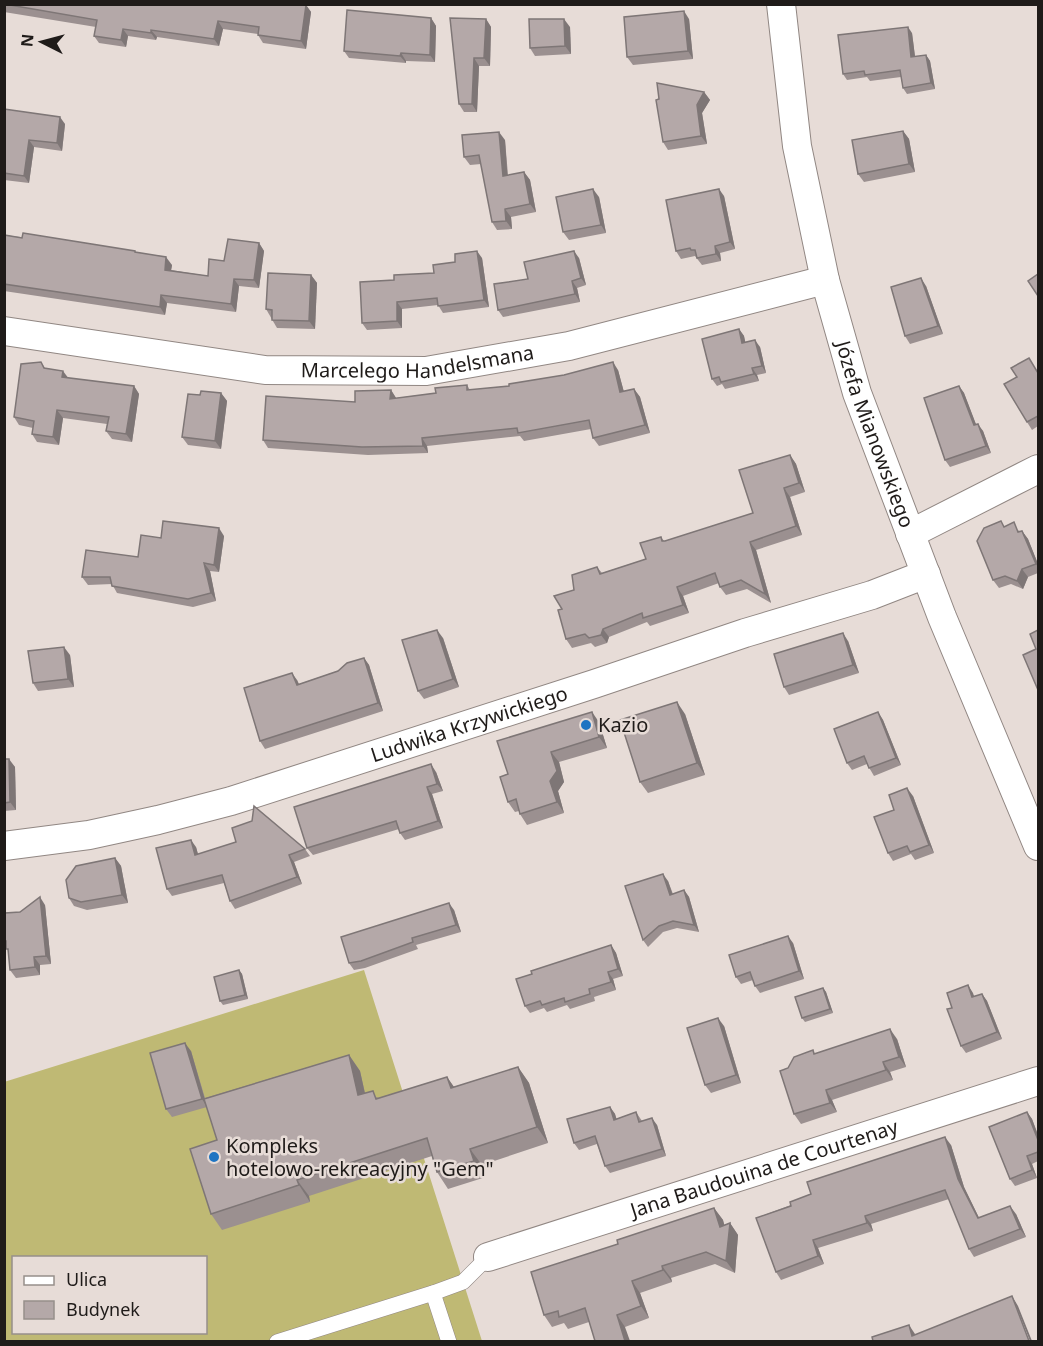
<svg xmlns="http://www.w3.org/2000/svg" width="1043" height="1346" viewBox="0 0 1043 1346" font-family="'Noto Sans',sans-serif">
<rect width="100%" height="100%" fill="#e7dcd7"/>
<path fill="#bfb974" fill-rule="evenodd" d="M 364,970 L 482,1341 L 5,1341 L 4,1082 ZM 14,1258 L 206,1258 L 206,1332 L 14,1332 Z"/>
<g fill="none" stroke-linecap="round" stroke-linejoin="round">
<defs>
<g id="lane">
<polyline points="433,1293 463,1282 488,1257"/>
<polyline points="277,1342 433,1293 449,1342"/>
</g>
<g id="street">
<path id="s1" d="M 781,4 L 797,146 L 825,280 L 857,393 L 942,617 L 1038,846"/>
<path id="s2" d="M 4,331 L 265,370 L 426,371 L 569,346 L 825,280"/>
<polyline points="910,534 1038,469"/>
<path id="s3" d="M 4,846 L 89,835 L 158,820 L 231,801 L 594,684 L 745,633 L 872,595 L 926,574"/>
<path id="s4" d="M 488,1257 L 1038,1081"/>
</g>
</defs>
<use href="#lane" stroke="#918783" stroke-width="16"/>
<use href="#street" stroke="#918783" stroke-width="30"/>
<use href="#lane" stroke="#fff" stroke-width="15"/>
<use href="#street" stroke="#fff" stroke-width="28"/>
</g>
<g fill="#9b9090">
<polygon points="4,4 306,5 311,12 306,49 263,43 258,35 258,34 223,29 219,46 157,37 156,40 128,36 126,47 99,43 94,36 96,27 4,12"/>
<polygon points="431,18 436,26 435,62 406,61 406,63 349,58 344,51"/>
<polygon points="486,19 491,27 490,66 479,66 477,112 464,112 459,104"/>
<polygon points="689,19 693,59 633,65 627,57"/>
<polygon points="570,27 571,54 535,56 530,48"/>
<polygon points="912,33 915,57 926,55 930,61 935,89 907,94 903,88 901,77 870,81 867,77 847,80 843,74"/>
<polygon points="704,92 710,100 702,113 707,144 668,150 663,142"/>
<polygon points="4,109 65,124 62,151 34,147 29,183 4,180"/>
<polygon points="903,131 909,139 915,172 864,182 858,174"/>
<polygon points="505,140 508,175 524,172 530,180 536,212 511,217 512,229 497,230 492,222 481,164 470,165 464,157"/>
<polygon points="724,196 735,249 720,253 721,261 702,265 695,256 681,259 676,251"/>
<polygon points="599,197 606,233 569,240 563,232"/>
<polygon points="4,235 135,251 136,253 172,265 171,270 208,276 224,261 259,243 264,251 259,288 239,286 236,312 167,303 165,315 4,291"/>
<polygon points="482,258 489,307 443,313 438,305 402,309 402,328 367,330 362,323 394,280 434,273"/>
<polygon points="579,258 586,285 577,288 580,302 503,317 498,310 528,279"/>
<polygon points="311,275 317,283 315,329 277,328 266,309"/>
<polygon points="926,286 943,334 910,344 905,336"/>
<polygon points="739,329 744,336 745,342 760,347 766,373 757,375 759,381 725,389 722,384 717,386 712,379"/>
<polygon points="41,362 45,368 68,378 134,386 139,394 132,442 112,439 106,431 107,424 63,418 59,445 37,442 32,434 33,428 19,425 14,417"/>
<polygon points="618,370 624,392 634,389 640,397 650,433 599,446 593,438 591,429 524,441 520,436 427,446 428,453 368,455 268,448 263,440 391,390 396,398 436,393 467,385 470,390 509,386"/>
<polygon points="1038,372 1038,426 1032,430 1027,422"/>
<polygon points="959,386 964,393 976,425 983,431 991,453 950,467 945,460"/>
<polygon points="221,393 227,401 221,449 188,445 182,437 200,395"/>
<polygon points="790,455 796,464 805,492 790,497 802,535 756,550 771,603 747,589 726,595 720,587 719,583 683,596 689,613 650,626 647,622 609,637 607,643 595,647 591,643 572,648 566,639 562,609 574,590 597,567 602,573 646,559 661,537 664,541 665,541 753,513"/>
<polygon points="1005,526 1020,531 1022,531 1028,539 1038,564 1038,573 1028,577 1023,589 1011,584 999,588 993,580"/>
<polygon points="224,536 219,572 210,571 216,601 193,607 117,593 112,584 88,585 82,577 138,557 161,538"/>
<polygon points="443,638 459,687 424,699 418,691"/>
<polygon points="848,641 859,673 789,695 784,687"/>
<polygon points="70,655 74,687 38,691 33,683"/>
<polygon points="364,658 369,665 383,711 265,749 260,741 297,680 299,684 338,671"/>
<polygon points="878,712 883,720 901,765 874,776 867,764 852,770 847,763"/>
<polygon points="685,714 705,775 648,793 640,782"/>
<polygon points="599,722 607,748 559,762 564,782 558,791 564,813 527,825 520,814 519,811 515,812 508,802 508,774"/>
<polygon points="4,752 6,755 6,759 15,767 16,810 4,811"/>
<polygon points="436,772 443,791 432,794 443,828 405,840 400,833 399,829 313,855 307,848"/>
<polygon points="913,796 934,853 915,860 911,854 893,861 888,853 894,810"/>
<polygon points="196,847 198,854 305,849 310,856 294,862 302,884 235,909 230,901 224,883 172,896 167,889"/>
<polygon points="115,858 121,866 128,903 87,910 74,906 69,898"/>
<polygon points="668,881 673,894 684,890 689,897 699,932 677,928 663,932 648,947 643,940"/>
<polygon points="45,905 51,964 40,965 40,975 16,978 10,970 9,952 7,949 4,949 4,916"/>
<polygon points="454,910 461,932 416,945 418,949 365,968 354,970 349,963"/>
<polygon points="793,943 804,979 760,993 755,986 753,980 741,984 736,977"/>
<polygon points="611,945 616,953 623,976 613,979 616,990 594,997 595,1001 570,1009 567,1005 547,1012 544,1008 530,1013 525,1006 532,974"/>
<polygon points="239,970 242,974 248,999 223,1005 220,1001"/>
<polygon points="968,985 974,997 982,994 987,1001 1002,1039 966,1053 961,1046 952,1008"/>
<polygon points="823,988 826,992 833,1013 805,1022 802,1018"/>
<polygon points="724,1026 741,1083 711,1093 705,1085"/>
<polygon points="897,1039 906,1067 890,1072 893,1080 832,1100 837,1112 801,1124 794,1114 788,1068 813,1050 815,1054"/>
<polygon points="191,1051 205,1098 349,1055 360,1071 365,1093 379,1098 447,1077 454,1087 518,1067 529,1083 548,1143 482,1165 486,1177 448,1189 437,1172 432,1156 309,1196 310,1202 222,1230 211,1214 217,1140 207,1107 172,1117 166,1109"/>
<polygon points="610,1107 615,1114 616,1119 636,1112 642,1121 657,1125 666,1156 610,1173 605,1166 597,1144 579,1150 574,1143"/>
<polygon points="1027,1112 1032,1119 1038,1135 1038,1161 1032,1164 1037,1178 1015,1186 1010,1179"/>
<polygon points="951,1145 964,1187 979,1218 1016,1214 1026,1237 974,1257 969,1249 949,1199 871,1224 873,1231 818,1248 824,1264 781,1280 776,1272 756,1218"/>
<polygon points="714,1208 723,1220 724,1225 730,1223 738,1235 735,1273 715,1264 671,1278 672,1282 640,1293 649,1318 625,1327 589,1322 568,1329 564,1323 552,1327 544,1315 618,1244"/>
</g>
<g fill="#7e7676">
<polygon points="306,5 311,12 306,49 301,41"/>
<polygon points="684,11 689,19 693,59 688,51"/>
<polygon points="431,18 436,26 435,62 430,55"/>
<polygon points="486,19 491,27 490,66 484,58"/>
<polygon points="564,19 570,27 571,54 565,46"/>
<polygon points="218,21 223,29 219,46 214,39"/>
<polygon points="908,27 912,33 916,64 911,57"/>
<polygon points="123,29 128,36 126,47 121,40"/>
<polygon points="151,30 157,37 156,40 151,33"/>
<polygon points="401,53 406,61 406,63 400,56"/>
<polygon points="926,55 930,61 935,89 931,83"/>
<polygon points="474,58 479,66 477,112 472,104"/>
<polygon points="704,92 710,100 702,113 707,144 701,136 697,105"/>
<polygon points="60,117 65,124 62,151 57,143"/>
<polygon points="903,131 909,139 915,172 909,164"/>
<polygon points="499,132 505,140 508,184 503,176"/>
<polygon points="29,140 34,147 29,183 24,176"/>
<polygon points="524,172 530,180 536,212 530,204"/>
<polygon points="593,189 599,197 606,233 601,225"/>
<polygon points="719,189 724,196 735,249 730,242"/>
<polygon points="505,209 511,217 512,229 506,221"/>
<polygon points="259,243 264,251 259,288 254,280"/>
<polygon points="715,246 720,253 721,261 716,254"/>
<polygon points="477,251 482,258 489,307 484,300"/>
<polygon points="574,251 579,258 586,285 581,278"/>
<polygon points="166,257 172,265 170,277 165,270"/>
<polygon points="311,275 317,283 315,329 309,321"/>
<polygon points="921,278 926,286 943,334 938,326"/>
<polygon points="234,279 239,286 236,312 231,304"/>
<polygon points="572,281 577,288 580,302 575,294"/>
<polygon points="161,295 167,303 165,315 160,307"/>
<polygon points="397,302 402,309 402,328 397,321"/>
<polygon points="739,329 744,336 747,350 742,343"/>
<polygon points="755,340 760,347 766,373 762,366"/>
<polygon points="613,362 618,370 626,400 620,392"/>
<polygon points="752,368 757,375 759,381 754,374"/>
<polygon points="63,371 69,379 62,377"/>
<polygon points="134,386 139,394 132,442 126,434"/>
<polygon points="959,386 964,393 979,432 974,425"/>
<polygon points="634,389 640,397 650,433 645,425"/>
<polygon points="391,390 396,398 390,399"/>
<polygon points="221,393 227,401 221,449 215,441"/>
<polygon points="57,410 63,418 59,445 53,437"/>
<polygon points="978,424 983,431 991,453 986,446"/>
<polygon points="422,438 427,446 428,453 423,446"/>
<polygon points="790,455 796,464 805,492 799,483"/>
<polygon points="784,488 790,497 802,535 796,526"/>
<polygon points="219,528 224,536 219,572 214,565"/>
<polygon points="1022,531 1028,539 1038,564 1038,567 1036,564"/>
<polygon points="750,542 756,550 771,603 765,594"/>
<polygon points="204,563 210,571 216,601 211,593"/>
<polygon points="1022,569 1028,577 1023,589 1017,581"/>
<polygon points="677,587 683,596 689,613 683,605"/>
<polygon points="603,629 609,637 607,643 601,635"/>
<polygon points="437,630 443,638 459,687 453,679"/>
<polygon points="843,633 848,641 859,673 853,665"/>
<polygon points="64,647 70,655 74,687 68,679"/>
<polygon points="364,658 369,665 383,711 378,703"/>
<polygon points="292,673 297,680 302,692 297,685"/>
<polygon points="677,702 685,714 705,775 697,763"/>
<polygon points="592,712 599,722 607,748 599,737"/>
<polygon points="878,712 883,720 901,765 896,758"/>
<polygon points="551,752 559,762 564,782 558,791 564,813 557,802 550,781"/>
<polygon points="9,759 15,767 16,810 10,802"/>
<polygon points="431,764 436,772 443,791 437,784"/>
<polygon points="427,787 432,794 443,828 438,821"/>
<polygon points="907,788 913,796 934,853 929,845"/>
<polygon points="191,840 196,847 200,862 195,855"/>
<polygon points="289,855 294,862 302,884 297,877"/>
<polygon points="115,858 121,866 128,903 122,895"/>
<polygon points="663,874 668,881 675,902 670,895"/>
<polygon points="684,890 689,897 699,932 694,925"/>
<polygon points="40,897 45,905 51,964 46,956"/>
<polygon points="449,903 454,910 461,932 456,925"/>
<polygon points="788,936 793,943 804,979 799,971"/>
<polygon points="611,945 616,953 623,976 618,969"/>
<polygon points="34,957 40,965 40,975 35,967"/>
<polygon points="239,970 242,974 248,999 245,995"/>
<polygon points="608,972 613,979 616,990 611,982"/>
<polygon points="968,985 973,993 977,1005 972,997"/>
<polygon points="823,988 826,992 833,1013 830,1009"/>
<polygon points="982,994 987,1001 1002,1039 997,1032"/>
<polygon points="718,1018 724,1026 741,1083 736,1075"/>
<polygon points="890,1029 897,1039 906,1067 899,1057"/>
<polygon points="185,1043 191,1051 207,1107 202,1099"/>
<polygon points="349,1055 360,1071 369,1112 358,1095"/>
<polygon points="883,1062 890,1072 893,1080 886,1070"/>
<polygon points="518,1067 529,1083 548,1143 537,1127"/>
<polygon points="447,1077 458,1093 451,1088"/>
<polygon points="826,1090 832,1100 837,1112 830,1103"/>
<polygon points="610,1107 615,1114 619,1127 614,1120"/>
<polygon points="1027,1112 1032,1119 1038,1135 1038,1140"/>
<polygon points="652,1118 657,1125 666,1156 662,1149"/>
<polygon points="945,1137 951,1145 964,1187 983,1226 978,1218 958,1179"/>
<polygon points="470,1149 482,1165 486,1177 474,1161"/>
<polygon points="1027,1156 1032,1164 1037,1178 1032,1170"/>
<polygon points="297,1180 309,1196 310,1202 299,1185"/>
<polygon points="1010,1206 1016,1214 1026,1237 1020,1229"/>
<polygon points="714,1208 723,1220 728,1239 720,1227"/>
<polygon points="865,1216 871,1224 873,1231 867,1223"/>
<polygon points="730,1223 738,1235 735,1273 726,1261"/>
<polygon points="813,1240 818,1248 824,1264 818,1256"/>
<polygon points="662,1266 671,1278 672,1282 663,1270"/>
<polygon points="632,1281 640,1293 649,1318 641,1306"/>
<polygon points="1012,1296 1018,1306 1032,1341 1030,1341"/>
<polygon points="617,1315 625,1327 630,1341 625,1341"/>
<polygon points="909,1325 915,1334 918,1341 912,1336"/>
</g>
<g fill="#b4a8a8" stroke="#7e7676" stroke-width="1.5">
<polygon points="4,4 305,4 306,5 301,41 258,35 259,27 218,21 214,39 151,30 151,33 123,29 121,40 94,36 97,20"/>
<polygon points="347,10 431,18 430,55 401,53 400,56 344,51"/>
<polygon points="684,11 688,51 627,57 624,17"/>
<polygon points="450,18 486,19 484,58 474,58 472,104 459,104"/>
<polygon points="529,19 564,19 565,46 530,48"/>
<polygon points="908,27 911,57 926,55 931,83 903,88 900,70 865,75 864,71 843,74 838,35"/>
<polygon points="657,83 704,92 697,105 701,136 663,142 656,100 659,99"/>
<polygon points="4,109 60,117 57,143 29,140 24,176 4,173"/>
<polygon points="903,131 909,164 858,174 852,140"/>
<polygon points="499,132 503,176 524,172 530,204 505,209 506,221 492,222 479,155 464,157 462,135"/>
<polygon points="593,189 601,225 563,232 556,197"/>
<polygon points="719,189 730,242 715,246 716,254 697,258 695,250 691,250 690,248 676,251 666,200"/>
<polygon points="23,233 135,251 135,252 166,257 165,270 208,276 209,259 224,261 228,239 259,243 254,280 234,279 231,304 161,295 160,307 4,284 4,235 22,238"/>
<polygon points="477,251 484,300 438,306 437,298 397,302 397,321 362,323 360,282 394,280 394,275 434,273 433,265 455,262 455,254"/>
<polygon points="574,251 581,278 572,281 575,294 498,310 494,284 528,279 524,262"/>
<polygon points="268,273 311,275 309,321 272,320 272,310 266,309"/>
<polygon points="1038,274 1038,296 1028,281"/>
<polygon points="921,278 938,326 905,336 891,287"/>
<polygon points="739,329 742,343 755,340 762,366 752,368 754,374 721,382 719,377 712,379 702,339"/>
<polygon points="1029,358 1038,373 1038,416 1027,422 1004,384 1017,377 1011,368"/>
<polygon points="41,362 44,368 63,371 62,377 134,386 126,434 106,431 109,417 57,410 53,437 32,434 34,421 14,417 21,364"/>
<polygon points="613,362 620,392 634,389 645,425 593,438 589,420 518,433 517,428 422,438 423,446 362,447 263,440 266,396 355,402 355,391 391,390 390,399 436,393 435,388 467,385 467,390 509,386 509,384 564,375"/>
<polygon points="959,386 974,425 978,424 986,446 945,460 924,398"/>
<polygon points="201,391 221,393 215,441 182,437 188,394 200,395"/>
<polygon points="790,455 799,483 784,488 796,526 750,542 765,594 741,580 720,587 715,573 677,587 683,605 643,618 642,613 603,629 601,635 589,638 585,634 566,639 558,610 562,609 554,596 574,590 572,575 597,567 600,574 646,559 640,543 661,537 662,541 665,541 753,513 739,470"/>
<polygon points="163,521 219,528 214,565 204,563 211,593 188,599 112,586 110,577 82,577 86,550 138,557 141,535 161,538"/>
<polygon points="1001,521 1004,527 1014,522 1018,532 1022,531 1036,564 1022,569 1017,581 1005,576 993,580 977,541 984,528"/>
<polygon points="437,630 453,679 418,691 402,640"/>
<polygon points="1038,630 1038,690 1023,655 1036,649 1030,634"/>
<polygon points="843,633 853,665 784,687 774,654"/>
<polygon points="64,647 68,679 33,683 28,651"/>
<polygon points="364,658 378,703 260,741 244,688 292,673 297,685 338,671 347,663"/>
<polygon points="677,702 697,763 640,782 620,720"/>
<polygon points="592,712 599,737 551,752 557,771 550,781 557,802 520,814 516,799 508,802 500,777 508,774 497,741"/>
<polygon points="878,712 896,758 869,768 864,756 847,763 834,729"/>
<polygon points="4,759 9,759 10,802 4,803"/>
<polygon points="431,764 437,784 427,787 438,821 400,833 396,821 307,848 294,807"/>
<polygon points="907,788 929,845 910,852 907,846 888,853 874,817 894,810 889,795"/>
<polygon points="254,806 305,849 289,855 297,877 230,901 222,875 167,889 156,848 191,840 195,855 236,842 232,828 252,821"/>
<polygon points="115,858 122,895 81,902 69,898 66,880 76,866"/>
<polygon points="663,874 670,895 684,890 694,925 673,921 659,926 643,940 625,886"/>
<polygon points="40,897 46,956 34,957 35,967 10,970 8,949 6,949 6,941 4,941 5,913 20,912"/>
<polygon points="449,903 456,925 412,938 413,942 361,961 349,963 341,937"/>
<polygon points="788,936 799,971 755,986 750,972 736,977 729,955"/>
<polygon points="611,945 618,969 608,972 611,982 589,989 590,994 565,1002 564,998 542,1005 540,1001 525,1006 516,979 532,974 531,971"/>
<polygon points="239,970 245,995 220,1001 214,977"/>
<polygon points="968,985 972,997 982,994 997,1032 961,1046 947,1009 952,1008 947,993"/>
<polygon points="823,988 830,1009 802,1018 795,997"/>
<polygon points="718,1018 736,1075 705,1085 687,1028"/>
<polygon points="890,1029 899,1057 883,1062 886,1070 826,1090 830,1103 794,1114 780,1071 788,1068 794,1057 813,1050 814,1054"/>
<polygon points="185,1043 202,1099 166,1109 150,1053"/>
<polygon points="349,1055 358,1095 373,1091 376,1099 447,1077 451,1088 518,1067 537,1127 470,1149 474,1161 437,1172 427,1138 297,1180 299,1185 211,1214 190,1149 217,1140 204,1099"/>
<polygon points="610,1107 614,1120 636,1112 639,1122 652,1118 662,1149 605,1166 595,1136 574,1143 567,1119"/>
<polygon points="1027,1112 1038,1140 1038,1152 1027,1156 1032,1170 1010,1179 989,1127"/>
<polygon points="945,1137 958,1179 978,1218 1010,1206 1020,1229 969,1249 945,1190 865,1216 867,1223 813,1240 818,1256 776,1272 756,1218 791,1206 790,1202 811,1194 807,1182"/>
<polygon points="714,1208 720,1227 730,1223 726,1261 706,1252 662,1266 663,1270 632,1281 641,1306 617,1315 625,1341 595,1341 585,1308 559,1317 558,1311 544,1315 531,1272 618,1244 617,1240"/>
<polygon points="1012,1296 1029,1341 873,1341 872,1337 909,1325 912,1336"/>
</g>
<g fill="#1e74c2" stroke="#e7dcd7" stroke-width="2">
<circle cx="586" cy="725" r="6"/>
<circle cx="214" cy="1157" r="6"/>
</g>
<g text-anchor="middle" stroke-width="5" stroke-linejoin="round" paint-order="stroke">
<g font-size="20" fill="#1f1b19" stroke="#e7dcd7">
<text dy="7" stroke="none"><textPath href="#s2" startOffset="417">Marcelego Handelsmana</textPath></text>
<text dy="7" stroke="none"><textPath href="#s1" startOffset="442">Józefa Mianowskiego</textPath></text>
<text dy="7" stroke="none"><textPath href="#s3" startOffset="482">Ludwika Krzywickiego</textPath></text>
<text dy="7" stroke="none"><textPath href="#s4" startOffset="290">Jana Baudouina de Courtenay</textPath></text>
</g>
<g font-size="20" fill="#1f1b19" stroke="#e7dcd7" text-anchor="start">
<text x="598" y="732">Kazio</text>
<text x="226" y="1153">Kompleks<tspan x="226" dy="23">hotelowo-rekreacyjny "Gem"</tspan></text>
</g>
</g>
<rect width="1043" height="1346" fill="none" stroke="#1f1b19" stroke-width="12"/>
<rect x="12" y="1256" width="195" height="78" fill="#e7dcd7" stroke="#978f8b" stroke-width="1.5"/>
<rect x="24" y="1276" width="30" height="9" fill="#ffffff" stroke="#978f8b" stroke-width="1.5"/>
<text x="66" y="1286" font-size="18" fill="#1f1b19">Ulica</text>
<rect x="24" y="1301" width="30" height="18" fill="#b4a8a8" stroke="#978f8b" stroke-width="1.5"/>
<text x="66" y="1316" font-size="18" fill="#1f1b19">Budynek</text>
<g transform="translate(42 42) rotate(276)" stroke="#e7dcd7" stroke-width="4.5" paint-order="stroke">
<path d="M0-4.5L10 22L0 15L-10 22Z" fill="#1f1b19"/>
<text y="-9" font-size="16" font-weight="bold" text-anchor="middle" fill="#1f1b19">N</text>
</g>
</svg>
